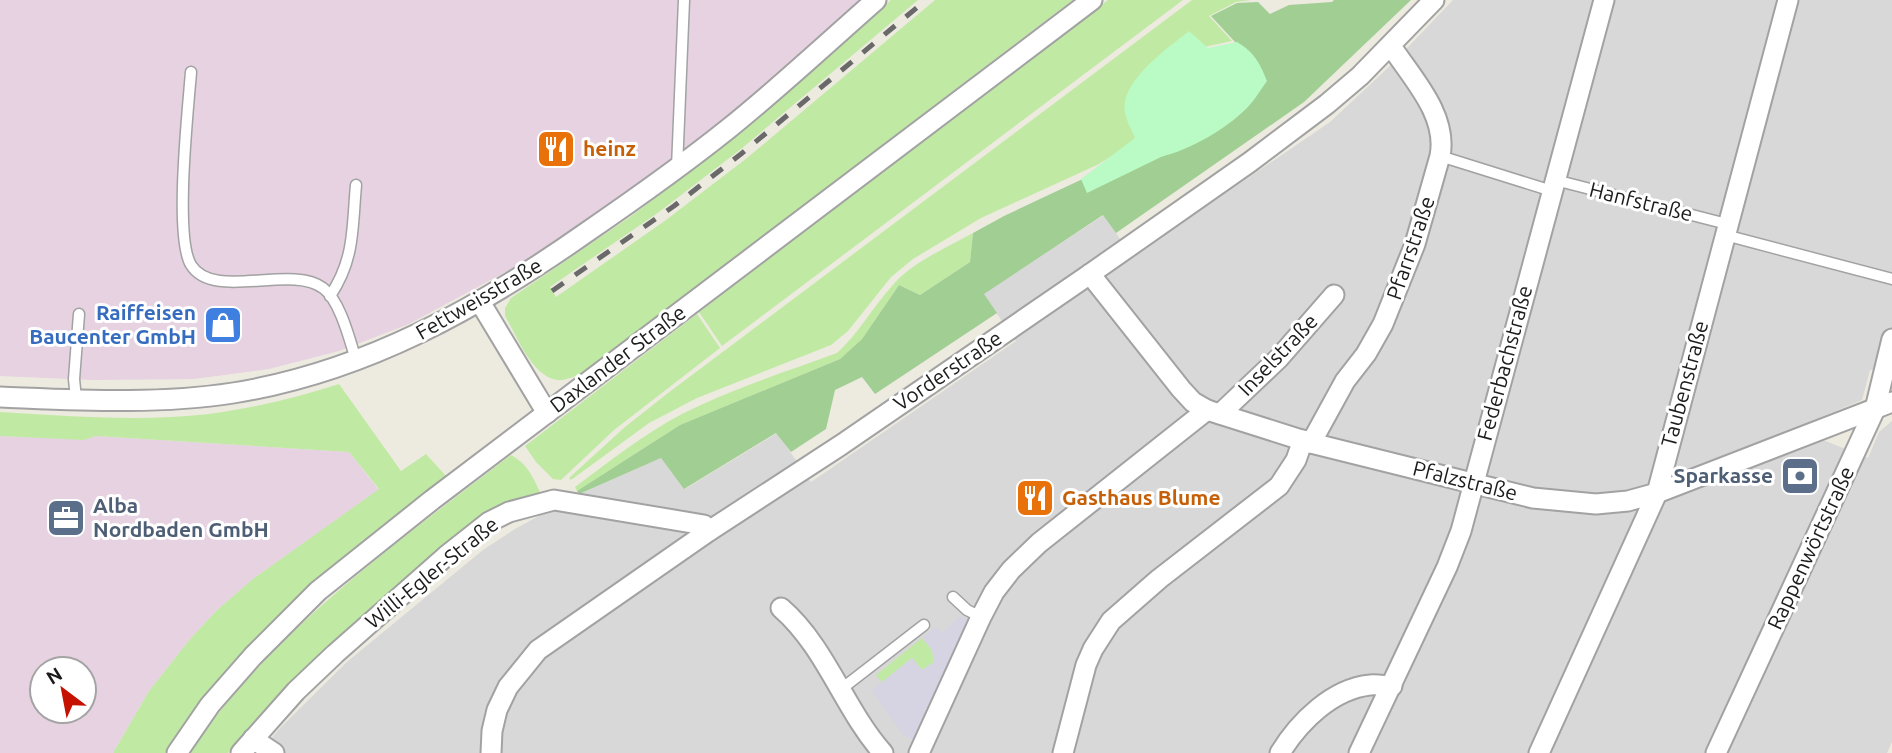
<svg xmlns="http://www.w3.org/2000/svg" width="1892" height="753" viewBox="0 0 1892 753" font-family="Ubuntu,sans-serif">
<rect width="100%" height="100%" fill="#edeae0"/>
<polygon fill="#d9d8d8" points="1453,0 1892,0 1892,373 1870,370 1862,400 1814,420 1823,440 1868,458 1879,432 1892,421 1892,742 1887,753 259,753 280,728 348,661 483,550 515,529 579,494 661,458 685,489 777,433 811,482 1016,341 983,294 1104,215 1132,257 1330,122 1391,65"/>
<g fill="#e6d2e1" fill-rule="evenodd">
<polygon points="0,0 860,0 722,120 598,214 537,255 409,324 339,351 269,369 194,379 94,380 0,376"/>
<path d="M 0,436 L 84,439 L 96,436 L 349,452 L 379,490 L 253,579 L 217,610 L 191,638 L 149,691 L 113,753 L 0,753 ZM 42,669 L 84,669 L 84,711 L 42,711 Z"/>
</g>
<g fill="#c0eaa3">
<path d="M 891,0 L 918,0 L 741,149 L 659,212 L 550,287 L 556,297 L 666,220 L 747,158 L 935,0 L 1073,0 L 589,368 C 581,373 573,378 563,380 C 534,383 517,336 505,316 L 505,308 L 511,298 L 630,217 L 733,139 Z"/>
<polygon points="1108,0 1183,0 722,346 699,312"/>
<polygon points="1192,0 1251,0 1236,2 1209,16 1232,41 1204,47 1178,115 1097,165 981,218 913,259 891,277 848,331 831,345 697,398 649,423 571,480 569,478 625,427 668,393"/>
<path d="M 973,233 L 970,262 L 920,295 L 899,285 L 862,339 L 840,359 L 680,425 L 577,491 L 575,487 C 610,461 644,434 682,414 C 731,389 785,372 837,353 C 859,333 872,308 892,286 C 912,262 946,248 973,233 Z"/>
<polygon points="697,314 720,348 614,430 561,480 553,479 536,462 525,446"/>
<path d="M 339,384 L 401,471 L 426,454 L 446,476 C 341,559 238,639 165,753 L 113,753 L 149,691 L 191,638 L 217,610 L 253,579 L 379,489 L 349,452 L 96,436 L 84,440 L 0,436 L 0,412 C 69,416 140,422 209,414 C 254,408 296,398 339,384 Z"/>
<path d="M 511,455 C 528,464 534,479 542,496 L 425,562 L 294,679 L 228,753 L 189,753 C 273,630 395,544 511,455 Z"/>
<polygon points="922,638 932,650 934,662 922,670 912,658 882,682 876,675"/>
</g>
<polygon fill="#a0ce93" points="1334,0 1411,0 1304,102 1116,233 1103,215 984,294 997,313 875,394 862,377 835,390 826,429 791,452 776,433 684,489 661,458 579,494 577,491 680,425 840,359 862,339 899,285 920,295 970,262 973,233 1004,216 1153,146 1258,67 1211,16 1237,3 1258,2 1270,14 1289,5 1332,2"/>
<path fill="#bafac4" d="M 1189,31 L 1208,48 L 1237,42 C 1254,52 1260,63 1267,81 C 1261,89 1255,100 1247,108 C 1225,130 1191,149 1161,157 L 1087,193 L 1081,179 L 1135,138 C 1132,130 1126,121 1125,112 C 1120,81 1168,48 1189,31 Z"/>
<polygon fill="#d6d4e3" points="961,616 967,620 915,741 903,735 872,690 912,658 922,670 934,662 932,650 922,638 936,627 942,633"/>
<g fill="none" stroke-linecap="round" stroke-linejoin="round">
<defs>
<g id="lane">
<path d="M 191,72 C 188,110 174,237 191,265 C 213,301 291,264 323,288 C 340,300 350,341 356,360"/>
<polyline points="1440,156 1552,191"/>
<polyline points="677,168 684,0"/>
<polyline points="1555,180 1727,224"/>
<polyline points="1725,235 1892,279"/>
<path d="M 330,296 C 355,259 352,228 356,185"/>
<polyline points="76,399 74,379 79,314"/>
<polyline points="953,597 967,610 981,617"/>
<polyline points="840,690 924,625"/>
</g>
<g id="street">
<polyline points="1090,274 1181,389 1193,402 1207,410 1311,443 1472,483 1533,498 1596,504 1628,501 1657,493 1892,402"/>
<polyline points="480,302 547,413"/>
<path d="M 0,397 C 77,400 156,405 233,393 C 365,372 479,308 587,232 C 635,199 683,165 728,129 C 779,88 827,43 876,0"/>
<polyline points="1220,414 1279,358 1334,295"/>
<path d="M 1311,443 L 1345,381 L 1366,354 L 1383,324 L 1415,244 L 1440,156 C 1448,115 1412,78 1391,46"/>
<path d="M 781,608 C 826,647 844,709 883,753"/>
<polyline points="253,739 274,753"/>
<polyline points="177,753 210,705 253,656 318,591 432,500 1092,0"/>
<polyline points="241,753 296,691 335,654 446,556 489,522 509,512 554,500 704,525 709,531"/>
<polyline points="491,753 492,731 497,710 508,687 538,650 709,531 841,445 1090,274 1250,162 1327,104 1360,76 1434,0"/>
<polyline points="919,753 981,617 994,592 1011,570 1039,543 1207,410"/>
<polyline points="1063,753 1086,665 1093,649 1111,621 1159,579 1279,486 1296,460 1303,440"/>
<path d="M 1280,753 C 1299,722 1332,689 1370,685 C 1377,684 1385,686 1392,686"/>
<polyline points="1359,753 1447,567 1461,531 1604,0"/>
<polyline points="1539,753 1657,493 1788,0"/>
<polyline points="1716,753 1875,409 1892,339"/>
</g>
</defs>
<use href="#lane" stroke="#a2a2a2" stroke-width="13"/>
<use href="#street" stroke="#a2a2a2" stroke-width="23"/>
<use href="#lane" stroke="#fff" stroke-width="10"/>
<use href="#street" stroke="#fff" stroke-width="19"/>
<polyline stroke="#696969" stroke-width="5" stroke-dasharray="14 14" stroke-linecap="butt" points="552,291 674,206 741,154 926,0"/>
</g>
<defs>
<symbol id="restaurant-square" viewBox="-11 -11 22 22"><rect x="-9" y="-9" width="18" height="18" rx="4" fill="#e8710a" stroke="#fff"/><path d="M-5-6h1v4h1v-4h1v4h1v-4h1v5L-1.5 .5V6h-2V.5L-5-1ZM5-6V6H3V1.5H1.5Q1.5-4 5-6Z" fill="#fff"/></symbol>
<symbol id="shop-square" viewBox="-11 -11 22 22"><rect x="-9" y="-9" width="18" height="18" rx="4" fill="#3f7fe0" stroke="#fff"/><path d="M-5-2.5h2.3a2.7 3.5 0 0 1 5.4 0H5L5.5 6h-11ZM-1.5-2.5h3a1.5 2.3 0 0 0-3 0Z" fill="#fff"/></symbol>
<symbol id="bank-square" viewBox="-11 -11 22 22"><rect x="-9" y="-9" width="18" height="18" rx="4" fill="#5c6f8a" stroke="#fff"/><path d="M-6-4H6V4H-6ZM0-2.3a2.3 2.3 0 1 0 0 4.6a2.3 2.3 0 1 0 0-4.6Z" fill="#fff"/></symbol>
<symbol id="office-square" viewBox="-11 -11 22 22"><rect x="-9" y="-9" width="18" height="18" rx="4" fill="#5c6f8a" stroke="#fff"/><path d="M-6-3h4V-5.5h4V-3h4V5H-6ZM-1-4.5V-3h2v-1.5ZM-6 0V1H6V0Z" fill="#fff"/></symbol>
</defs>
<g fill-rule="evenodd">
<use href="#restaurant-square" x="534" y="127" width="44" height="44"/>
<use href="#shop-square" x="201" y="303" width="44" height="44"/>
<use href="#bank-square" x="1778" y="454" width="44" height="44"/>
<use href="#restaurant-square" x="1013" y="476" width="44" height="44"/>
<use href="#office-square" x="44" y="496" width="44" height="44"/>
</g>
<g text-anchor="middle" stroke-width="6" stroke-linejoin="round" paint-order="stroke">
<g font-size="21" font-weight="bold" fill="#c56008" stroke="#fff" text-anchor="start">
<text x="583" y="156">heinz</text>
<text x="1062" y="505">Gasthaus Blume</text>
</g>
<g font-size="21" fill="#1b1b1b" stroke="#fff">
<text transform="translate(1641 202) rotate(14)" y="7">Hanfstraße</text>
<text transform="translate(1411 248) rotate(-71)" y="7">Pfarrstraße</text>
<text transform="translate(479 299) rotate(-30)" y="7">Fettweisstraße</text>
<text transform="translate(1278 355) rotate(-46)" y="7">Inselstraße</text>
<text transform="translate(618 359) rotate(-37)" y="7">Daxlander Straße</text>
<text transform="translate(1505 363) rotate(-75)" y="7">Federbachstraße</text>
<text transform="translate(948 371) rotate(-34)" y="7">Vorderstraße</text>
<text transform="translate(1685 384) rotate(-75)" y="7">Taubenstraße</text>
<text transform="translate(1465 481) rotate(14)" y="7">Pfalzstraße</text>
<text transform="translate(1811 548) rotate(-65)" y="7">Rappenwörtstraße</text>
<text transform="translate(432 573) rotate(-39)" y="7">Willi-Egler-Straße</text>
</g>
<g font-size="21" font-weight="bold" fill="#366cbe" stroke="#fff" text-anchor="end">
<text x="196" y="320">Raiffeisen<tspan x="196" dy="24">Baucenter GmbH</tspan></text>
</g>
<g font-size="21" font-weight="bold" fill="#4e5e75" stroke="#fff" text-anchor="end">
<text x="1773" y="483">Sparkasse</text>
<text x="93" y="513" text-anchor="start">Alba<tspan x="93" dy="24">Nordbaden GmbH</tspan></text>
</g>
</g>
<g transform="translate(63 690) rotate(328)"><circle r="33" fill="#ffffff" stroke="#a4a4a4" stroke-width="2"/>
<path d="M0-5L12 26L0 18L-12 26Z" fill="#c61000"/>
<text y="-10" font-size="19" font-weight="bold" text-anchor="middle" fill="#1b1b1b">N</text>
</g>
</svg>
